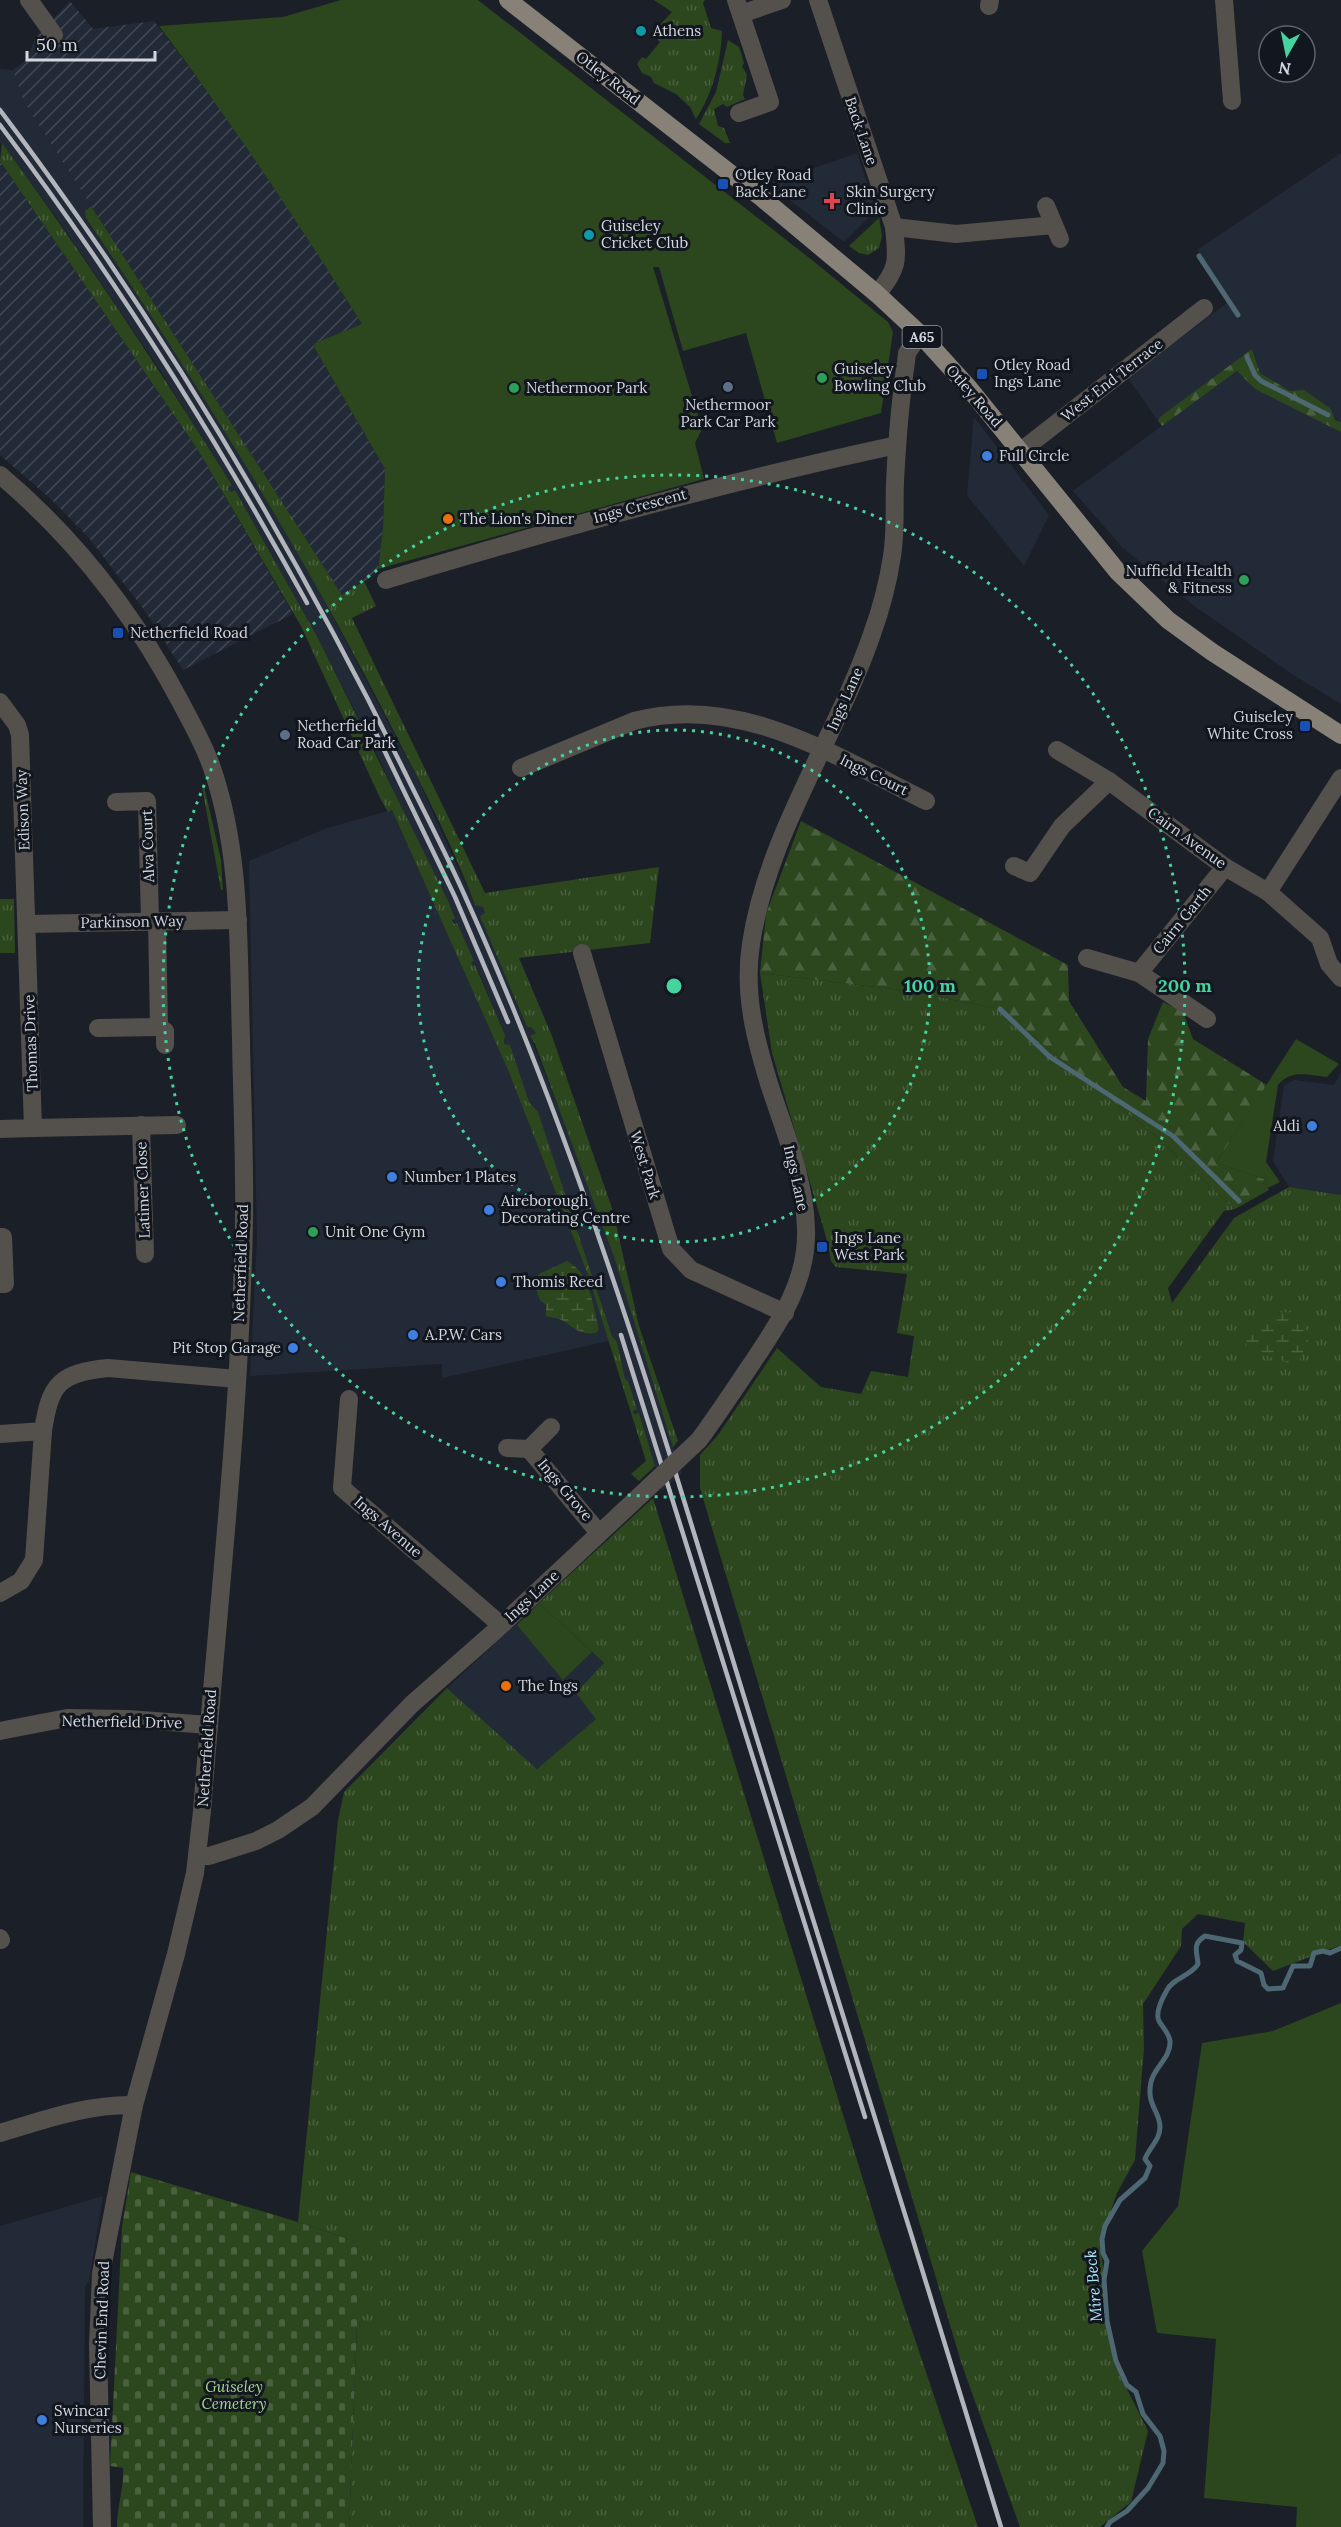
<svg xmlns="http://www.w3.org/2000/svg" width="1341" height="2527" viewBox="0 0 1341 2527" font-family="Lora,serif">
<defs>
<pattern id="industrial-furrows" width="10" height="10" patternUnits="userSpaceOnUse" patternTransform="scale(1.5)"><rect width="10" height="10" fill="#232a37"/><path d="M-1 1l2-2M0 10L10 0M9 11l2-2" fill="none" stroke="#424854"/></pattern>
<pattern id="grass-tufts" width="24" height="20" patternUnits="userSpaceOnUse" patternTransform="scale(1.5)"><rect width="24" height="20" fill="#2c461e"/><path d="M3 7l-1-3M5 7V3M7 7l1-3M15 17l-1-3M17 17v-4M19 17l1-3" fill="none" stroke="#4a603e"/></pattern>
<pattern id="forest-firs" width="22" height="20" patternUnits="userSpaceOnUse" patternTransform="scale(1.5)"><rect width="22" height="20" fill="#2c461e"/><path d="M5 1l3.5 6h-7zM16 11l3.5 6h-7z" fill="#4a603e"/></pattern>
<pattern id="wetland-marsh" width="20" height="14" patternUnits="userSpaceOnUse" patternTransform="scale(1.5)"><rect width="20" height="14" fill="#2c461e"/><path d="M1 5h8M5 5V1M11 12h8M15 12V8" fill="none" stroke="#4a603e"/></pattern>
<pattern id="cemetery-stones" width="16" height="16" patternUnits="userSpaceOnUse" patternTransform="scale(1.5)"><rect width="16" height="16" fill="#2c461e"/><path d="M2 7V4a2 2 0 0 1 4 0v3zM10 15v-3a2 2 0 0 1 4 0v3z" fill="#4a603e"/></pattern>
</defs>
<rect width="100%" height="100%" fill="#1b1f28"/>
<g fill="#232a37">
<polygon points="0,69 13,70 24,102 91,206 86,209 86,218 201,391 308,569 418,780 475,905 483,907 486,913 481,916 527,1027 531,1027 536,1031 537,1033 530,1036 573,1144 614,1257 682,1473 662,1491 639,1413 634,1414 633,1411 637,1409 625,1380 617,1342 612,1336 538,1113 529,1102 504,1044 505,1035 476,965 473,967 471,963 473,962 379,759 319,640 235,490 231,492 228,488 232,485 154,361 61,224 2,143 0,144"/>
<polygon points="857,153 876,210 844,242 769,184"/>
<polygon points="1341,153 1341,422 1260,373 1252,349 1158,421 1128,378 1231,300 1197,250"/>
<polygon points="1237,371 1255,389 1341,429 1341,704 1292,674 1193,605 1123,548 1073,491"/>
<polygon points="974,417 1049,515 1024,566 967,495"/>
<polygon points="392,810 508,1070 588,1275 609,1341 442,1378 442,1364 250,1376 257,1239 249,861 327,828"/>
<polygon points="1341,1073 1341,1195 1289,1187 1273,1161 1284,1085 1295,1080 1334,1085"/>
<polygon points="539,1603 604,1663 596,1719 537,1769 447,1688"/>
<polygon points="103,2196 89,2281 85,2286 83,2527 0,2527 0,2226"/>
</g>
<g fill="url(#industrial-furrows)">
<polygon points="70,1 93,29 154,21 220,108 283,199 362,324 315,343 314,347 385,469 383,528 378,569 376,574 342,595 24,102 13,70 25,61 37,36"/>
<polygon points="0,161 198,450 293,614 183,670 145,611 89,538 52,500 0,455"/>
</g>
<g fill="url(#grass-tufts)">
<path d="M 654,0 L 705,0 L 703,3 L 711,28 L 722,31 C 721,60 713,94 696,119 L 690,107 L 676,94 L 654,83 L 651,77 L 642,73 L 637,64 L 642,57 L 646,59 L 660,42 L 658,40 L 662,35 L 655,30 L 672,12 Z"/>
<polygon points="728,40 739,47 744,63 742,66 747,75 743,95 745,99 727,107 723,104 714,109 718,126 724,128 730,143 725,143 699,124 716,92"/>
<path d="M 2,143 C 85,257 158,367 232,485 L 228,488 L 231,492 L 235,490 L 319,640 L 448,901 L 455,919 L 452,920 L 454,924 L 457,923 L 474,961 L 471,963 L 473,966 L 475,965 L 505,1035 L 504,1044 L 510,1045 L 529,1102 L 538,1112 L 612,1336 L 617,1342 L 625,1379 L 628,1381 L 637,1409 L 633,1411 L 634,1414 L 639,1413 L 655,1466 L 639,1481 L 631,1474 L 646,1461 L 588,1275 L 508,1070 L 392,810 L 388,812 L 380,798 L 301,626 L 198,450 L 0,161 Z"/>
<path d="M 91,206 L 342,595 L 364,581 L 376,606 L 352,618 L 485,893 L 659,867 L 650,943 L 519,958 L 552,1036 L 613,1211 L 639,1326 L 678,1441 L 673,1447 L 614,1257 L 535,1044 L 530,1036 L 536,1033 L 531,1027 L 527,1027 L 480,916 L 485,913 L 483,907 L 475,905 C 450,838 416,775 384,712 C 296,540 194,378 86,218 L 85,211 Z"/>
<polygon points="879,218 882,236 879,248 868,255 859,253 849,246"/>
<polygon points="204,786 221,860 223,890 221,890 202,787"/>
<polygon points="0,899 14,899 15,953 0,953"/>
<polygon points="760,973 909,991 1000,1009 1151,1132 1235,1209 1224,1211 1168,1288 1172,1303 1234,1218 1289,1187 1341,1195 1341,1945 1273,1971 1243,1942 1245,1923 1198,1914 1182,1929 1181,1946 1143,2004 1144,2048 1135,2160 1117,2193 1100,2242 1114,2363 1148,2431 1131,2502 1100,2527 1020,2527 962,2365 700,1488 700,1455 718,1435 777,1348 821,1387 861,1394 871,1371 908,1377 914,1336 897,1333 907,1274 836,1267 831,1261 826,1237 772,1053"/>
<polygon points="653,1498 881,2238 978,2527 349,2527 357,2326 357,2242 298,2222 338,1820 344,1792 447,1688 537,1769 596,1719 576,1693 604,1663 539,1603"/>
</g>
<g fill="url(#forest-firs)">
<polygon points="1252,349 1260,373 1290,391 1304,390 1331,409 1335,420 1341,422 1341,432 1255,389 1237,371 1162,426 1158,421 1160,417"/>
<polygon points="801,821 1068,965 1069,1001 1123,1087 1146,1101 1148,1039 1163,1002 1183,1012 1193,1039 1267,1085 1216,1163 1264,1179 1269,1190 1235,1209 1151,1132 1000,1009 909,991 760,973 766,914"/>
</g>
<g fill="url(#wetland-marsh)">
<path d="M 567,1261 C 590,1272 593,1306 599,1329 L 596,1333 C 581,1335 577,1330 565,1322 C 560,1318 552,1318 546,1316 L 546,1305 L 540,1300 L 534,1283 L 539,1274 Z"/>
<polygon points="1297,1312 1310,1337 1297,1366 1259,1353 1239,1340 1271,1313"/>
</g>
<path fill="url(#cemetery-stones)" d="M 131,2172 L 298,2222 L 357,2242 L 357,2326 L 349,2527 L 117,2527 C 117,2506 124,2489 123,2468 L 110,2466 L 122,2227 Z"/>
<g fill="#2c461e">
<path d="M 341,0 L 478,0 L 812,260 L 888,322 L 893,332 L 881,413 L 777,443 L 746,333 L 683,351 L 659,267 L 653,267 L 702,429 L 695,443 L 704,479 L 378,569 L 383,528 L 385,469 L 314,347 L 315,343 L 362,324 C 298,222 232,123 159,26 L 283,17 Z"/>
<path d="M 1296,1039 L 1339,1064 L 1327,1077 C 1308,1075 1291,1069 1278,1085 L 1266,1162 L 1280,1182 L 1268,1188 L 1264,1179 L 1216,1163 Z"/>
<polygon points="539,1603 592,1652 563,1680 517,1625"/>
<polygon points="1341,2003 1341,2527 1296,2527 1297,2507 1204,2498 1216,2339 1157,2333 1142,2251 1178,2206 1202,2043 1273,2031"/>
</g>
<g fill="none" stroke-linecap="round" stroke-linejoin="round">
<g stroke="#4d6873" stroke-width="5">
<polyline points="1199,256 1238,315"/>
<polyline points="1247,357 1255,375 1261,381 1328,415"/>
<polyline points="1000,1009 1050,1057 1173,1136 1239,1201"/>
<path d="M 1107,2527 L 1110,2522 L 1127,2511 L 1148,2488 L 1163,2463 L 1164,2451 L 1160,2436 L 1143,2414 L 1136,2392 L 1127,2385 L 1116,2361 L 1107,2321 L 1104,2280 L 1107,2261 L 1103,2253 L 1102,2239 L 1105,2226 L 1120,2200 L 1145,2178 L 1150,2166 L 1145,2159 C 1149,2148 1160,2140 1160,2127 C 1160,2111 1146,2105 1151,2082 C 1154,2067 1171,2058 1170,2041 C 1169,2033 1163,2028 1159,2021 C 1155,2013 1163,1997 1167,1990 C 1173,1978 1191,1976 1198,1964 C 1197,1951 1192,1944 1205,1936 L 1242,1943 L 1241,1950 L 1235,1955 L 1237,1961 L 1261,1973 L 1264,1985 L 1268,1989 L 1283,1988 L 1293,1966 L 1310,1966 L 1314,1953 L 1323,1951 L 1330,1953 L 1341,1948"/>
</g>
<g stroke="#54504c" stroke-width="18">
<polyline points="29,0 54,35"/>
<polyline points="736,0 770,102 739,113"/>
<path d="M 818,0 L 894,227 C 897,259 900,267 877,294"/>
<polyline points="1224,0 1232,101"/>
<polyline points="989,6 990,0"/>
<polyline points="741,14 782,0"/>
<polyline points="1046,206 1060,239"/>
<polyline points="894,227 956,234 1054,225"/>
<polyline points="1021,451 1204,308"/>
<path d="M 0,475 C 74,537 135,616 180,701 C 191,722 203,743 211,765 C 242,853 238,947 241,1039 C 242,1100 245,1162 244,1223 C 240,1419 217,1615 202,1811 L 195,1873 L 176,1954 L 134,2105 L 101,2273 L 98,2345 L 102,2527"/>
<path d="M 386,580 C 555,529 724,482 897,445"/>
<polyline points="0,702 17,725 20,735 33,1128 0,1129"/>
<polyline points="1057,750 1109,781 1225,867 1268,892 1320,938 1329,964 1341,978"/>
<path d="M 521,768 L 634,721 C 739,693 835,756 926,801"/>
<polyline points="116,802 147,801 150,921"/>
<polyline points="1014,866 1030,873 1062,826 1109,781"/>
<polyline points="1268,892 1341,778"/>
<polyline points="157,921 159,1027 165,1031 165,1045"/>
<polyline points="27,924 238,920"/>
<polyline points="582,953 671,1249 691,1270 785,1313"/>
<polyline points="1087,958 1139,973 1207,1019"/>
<polyline points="1139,973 1225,867"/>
<polyline points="98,1028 159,1027"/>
<polyline points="141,1125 145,1254"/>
<polyline points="33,1128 177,1125"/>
<polyline points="0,1237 3,1237 5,1284 0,1284"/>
<polyline points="349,1399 342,1488 501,1625"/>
<polyline points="551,1427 529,1449 599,1533"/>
<path d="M 0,1434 L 43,1431 C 50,1384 59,1373 108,1368 L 237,1379"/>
<path d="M 699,1440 C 716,1417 732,1393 748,1369 C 777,1326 808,1283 806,1229 C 805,1182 786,1134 771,1090 C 756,1042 743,995 751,944 C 767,835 837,736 872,634 C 881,609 888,583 892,556 C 896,532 894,506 895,482 C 897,442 900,402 906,362 L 907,353 L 920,334"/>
<polyline points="507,1448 529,1449"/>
<polyline points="0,1593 21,1581 34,1560 43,1431"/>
<polyline points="0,1731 67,1718 128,1719 209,1725"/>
<polyline points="197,1856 209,1856 256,1841 278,1830 312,1807 412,1704 495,1631 648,1488"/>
<polyline points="0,1938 1,1940"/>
<path d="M 0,2133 C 44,2120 87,2104 134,2105"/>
</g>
<polyline stroke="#888178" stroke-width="18" points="508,0 762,198 877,294 920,334 968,387 1118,572 1168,620 1212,652 1341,735"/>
<g stroke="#b2b5bc" stroke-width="4.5">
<path d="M 0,110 C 160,321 296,550 412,787 C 430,823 448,858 464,894 C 595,1183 680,1492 774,1794 C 850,2039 927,2282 1001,2527"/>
<path d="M 0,125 C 114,276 216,438 307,603"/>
<polyline points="372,725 455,897 508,1022"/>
<polyline points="621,1335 865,2117"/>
</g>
<polyline stroke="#54504c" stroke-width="18" points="648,1488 699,1440"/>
</g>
<g fill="none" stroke="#46d49e" stroke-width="3" stroke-dasharray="3 6">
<circle cx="674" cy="986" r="256"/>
<circle cx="674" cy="986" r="511"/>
</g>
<g fill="#0f9aa8" stroke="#12161e" stroke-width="2">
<circle cx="641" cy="31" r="6"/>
<circle cx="589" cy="235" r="6"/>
</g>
<g fill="#1a4fb4" stroke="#12161e" stroke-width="2">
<rect x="717" y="178" width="12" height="12" rx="3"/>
<rect x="976" y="368" width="12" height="12" rx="3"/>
<rect x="112" y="627" width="12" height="12" rx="3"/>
<rect x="1299" y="720" width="12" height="12" rx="3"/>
<rect x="816" y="1241" width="12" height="12" rx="3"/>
</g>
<path fill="#e0444e" stroke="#12161e" stroke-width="2" d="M829 192h6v6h6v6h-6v6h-6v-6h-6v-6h6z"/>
<g fill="#2e9e5b" stroke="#12161e" stroke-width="2">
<circle cx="822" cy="378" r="6"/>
<circle cx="514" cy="388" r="6"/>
<circle cx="1244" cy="580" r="6"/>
<circle cx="313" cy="1232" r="6"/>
</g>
<g fill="#5c6f8a" stroke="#12161e" stroke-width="2">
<circle cx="728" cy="387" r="6"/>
<circle cx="285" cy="735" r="6"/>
</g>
<g fill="#3f7fe0" stroke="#12161e" stroke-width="2">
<circle cx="987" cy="456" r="6"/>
<circle cx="1312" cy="1126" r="6"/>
<circle cx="392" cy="1177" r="6"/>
<circle cx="489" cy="1210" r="6"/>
<circle cx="501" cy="1282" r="6"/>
<circle cx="413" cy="1335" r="6"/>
<circle cx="293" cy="1348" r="6"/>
<circle cx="42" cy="2420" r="6"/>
</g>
<g fill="#e8710a" stroke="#12161e" stroke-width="2">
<circle cx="448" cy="519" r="6"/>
<circle cx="506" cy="1686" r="6"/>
</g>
<g text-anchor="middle" stroke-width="6" stroke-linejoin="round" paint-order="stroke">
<rect fill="#12161e" stroke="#9a9da4" stroke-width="1.5" x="902.5" y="326" width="39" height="22" rx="4.5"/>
<g font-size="14" font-weight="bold" fill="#d4d7dd">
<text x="922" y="342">A65</text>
</g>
<g font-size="15" fill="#d4d7dd" stroke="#12161e" text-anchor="start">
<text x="653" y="36">Athens</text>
<text x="735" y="180">Otley Road<tspan x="735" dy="17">Back Lane</tspan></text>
<text x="846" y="197">Skin Surgery<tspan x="846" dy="17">Clinic</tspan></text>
<text x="601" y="231">Guiseley<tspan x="601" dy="17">Cricket Club</tspan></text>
<text x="994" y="370">Otley Road<tspan x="994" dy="17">Ings Lane</tspan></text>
<text x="834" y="374">Guiseley<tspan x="834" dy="17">Bowling Club</tspan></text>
<text x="526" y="393">Nethermoor Park</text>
<text x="728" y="410" text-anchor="middle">Nethermoor<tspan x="728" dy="17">Park Car Park</tspan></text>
<text x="999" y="461">Full Circle</text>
<text x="460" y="524">The Lion's Diner</text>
<text x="1232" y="576" text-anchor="end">Nuffield Health<tspan x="1232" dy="17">&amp; Fitness</tspan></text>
<text x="130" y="638">Netherfield Road</text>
<text x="1293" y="722" text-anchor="end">Guiseley<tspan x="1293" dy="17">White Cross</tspan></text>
<text x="297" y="731">Netherfield<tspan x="297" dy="17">Road Car Park</tspan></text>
<text x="1300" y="1131" text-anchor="end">Aldi</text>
<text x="404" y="1182">Number 1 Plates</text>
<text x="501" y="1206">Aireborough<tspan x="501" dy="17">Decorating Centre</tspan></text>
<text x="325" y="1237">Unit One Gym</text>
<text x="834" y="1243">Ings Lane<tspan x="834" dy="17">West Park</tspan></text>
<text x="513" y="1287">Thomis Reed</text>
<text x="425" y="1340">A.P.W. Cars</text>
<text x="281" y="1353" text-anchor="end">Pit Stop Garage</text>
<text x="518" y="1691">The Ings</text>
<text x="54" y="2416">Swincar<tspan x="54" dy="17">Nurseries</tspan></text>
</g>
<g font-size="15" fill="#d4d7dd" stroke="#12161e">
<text transform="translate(608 78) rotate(38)" y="5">Otley Road</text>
<text transform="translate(861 131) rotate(71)" y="5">Back Lane</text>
<text transform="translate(1112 380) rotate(-38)" y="5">West End Terrace</text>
<text transform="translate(974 396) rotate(49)" y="5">Otley Road</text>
<text transform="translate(640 506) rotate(-15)" y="5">Ings Crescent</text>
<text transform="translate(845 699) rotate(-66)" y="5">Ings Lane</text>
<text transform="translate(874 775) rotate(26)" y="5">Ings Court</text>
<text transform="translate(23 810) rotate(-92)" y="5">Edison Way</text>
<text transform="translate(1187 838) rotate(36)" y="5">Cairn Avenue</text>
<text transform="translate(148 846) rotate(-92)" y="5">Alva Court</text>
<text transform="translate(1182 920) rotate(-51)" y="5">Cairn Garth</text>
<text transform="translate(132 922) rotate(-1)" y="5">Parkinson Way</text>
<text transform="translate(31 1043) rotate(-92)" y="5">Thomas Drive</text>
<text transform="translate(645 1165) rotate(73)" y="5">West Park</text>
<text transform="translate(796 1178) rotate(77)" y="5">Ings Lane</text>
<text transform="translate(143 1190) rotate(-92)" y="5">Latimer Close</text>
<text transform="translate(241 1263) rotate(-88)" y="5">Netherfield Road</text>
<text transform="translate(565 1490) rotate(50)" y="5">Ings Grove</text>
<text transform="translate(388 1527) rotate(41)" y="5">Ings Avenue</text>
<text transform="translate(532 1596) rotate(-43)" y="5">Ings Lane</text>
<text transform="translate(122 1722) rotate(1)" y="5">Netherfield Drive</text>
<text transform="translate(207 1748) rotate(-86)" y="5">Netherfield Road</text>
<text transform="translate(102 2320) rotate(-88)" y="5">Chevin End Road</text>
</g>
<g font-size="15" font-style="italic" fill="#a7d891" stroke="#12161e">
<text x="234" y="2392">Guiseley<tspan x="234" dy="17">Cemetery</tspan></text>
</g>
<g font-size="16" font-style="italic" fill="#aae4f9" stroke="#12161e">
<text transform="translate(1093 2286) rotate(-95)" y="6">Mire Beck</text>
</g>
</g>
<circle cx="674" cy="986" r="9" fill="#46d49e" stroke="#12161e" stroke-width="3"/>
<g font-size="18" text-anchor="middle" font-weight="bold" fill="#46d49e" stroke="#12161e" stroke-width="6" stroke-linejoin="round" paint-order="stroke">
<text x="930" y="992">100 m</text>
<text x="1185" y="992">200 m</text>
</g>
<g transform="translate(1287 54) rotate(189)"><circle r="28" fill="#12161e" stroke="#60636a" stroke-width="1.5"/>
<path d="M0-4.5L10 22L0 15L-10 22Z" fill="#46d49e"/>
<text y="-9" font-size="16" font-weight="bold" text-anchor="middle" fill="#d4d7dd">N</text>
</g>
<path d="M27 51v9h128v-9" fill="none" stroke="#d4d7dd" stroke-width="3"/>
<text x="36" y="51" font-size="18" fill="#d4d7dd" stroke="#12161e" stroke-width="4.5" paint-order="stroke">50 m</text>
</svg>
